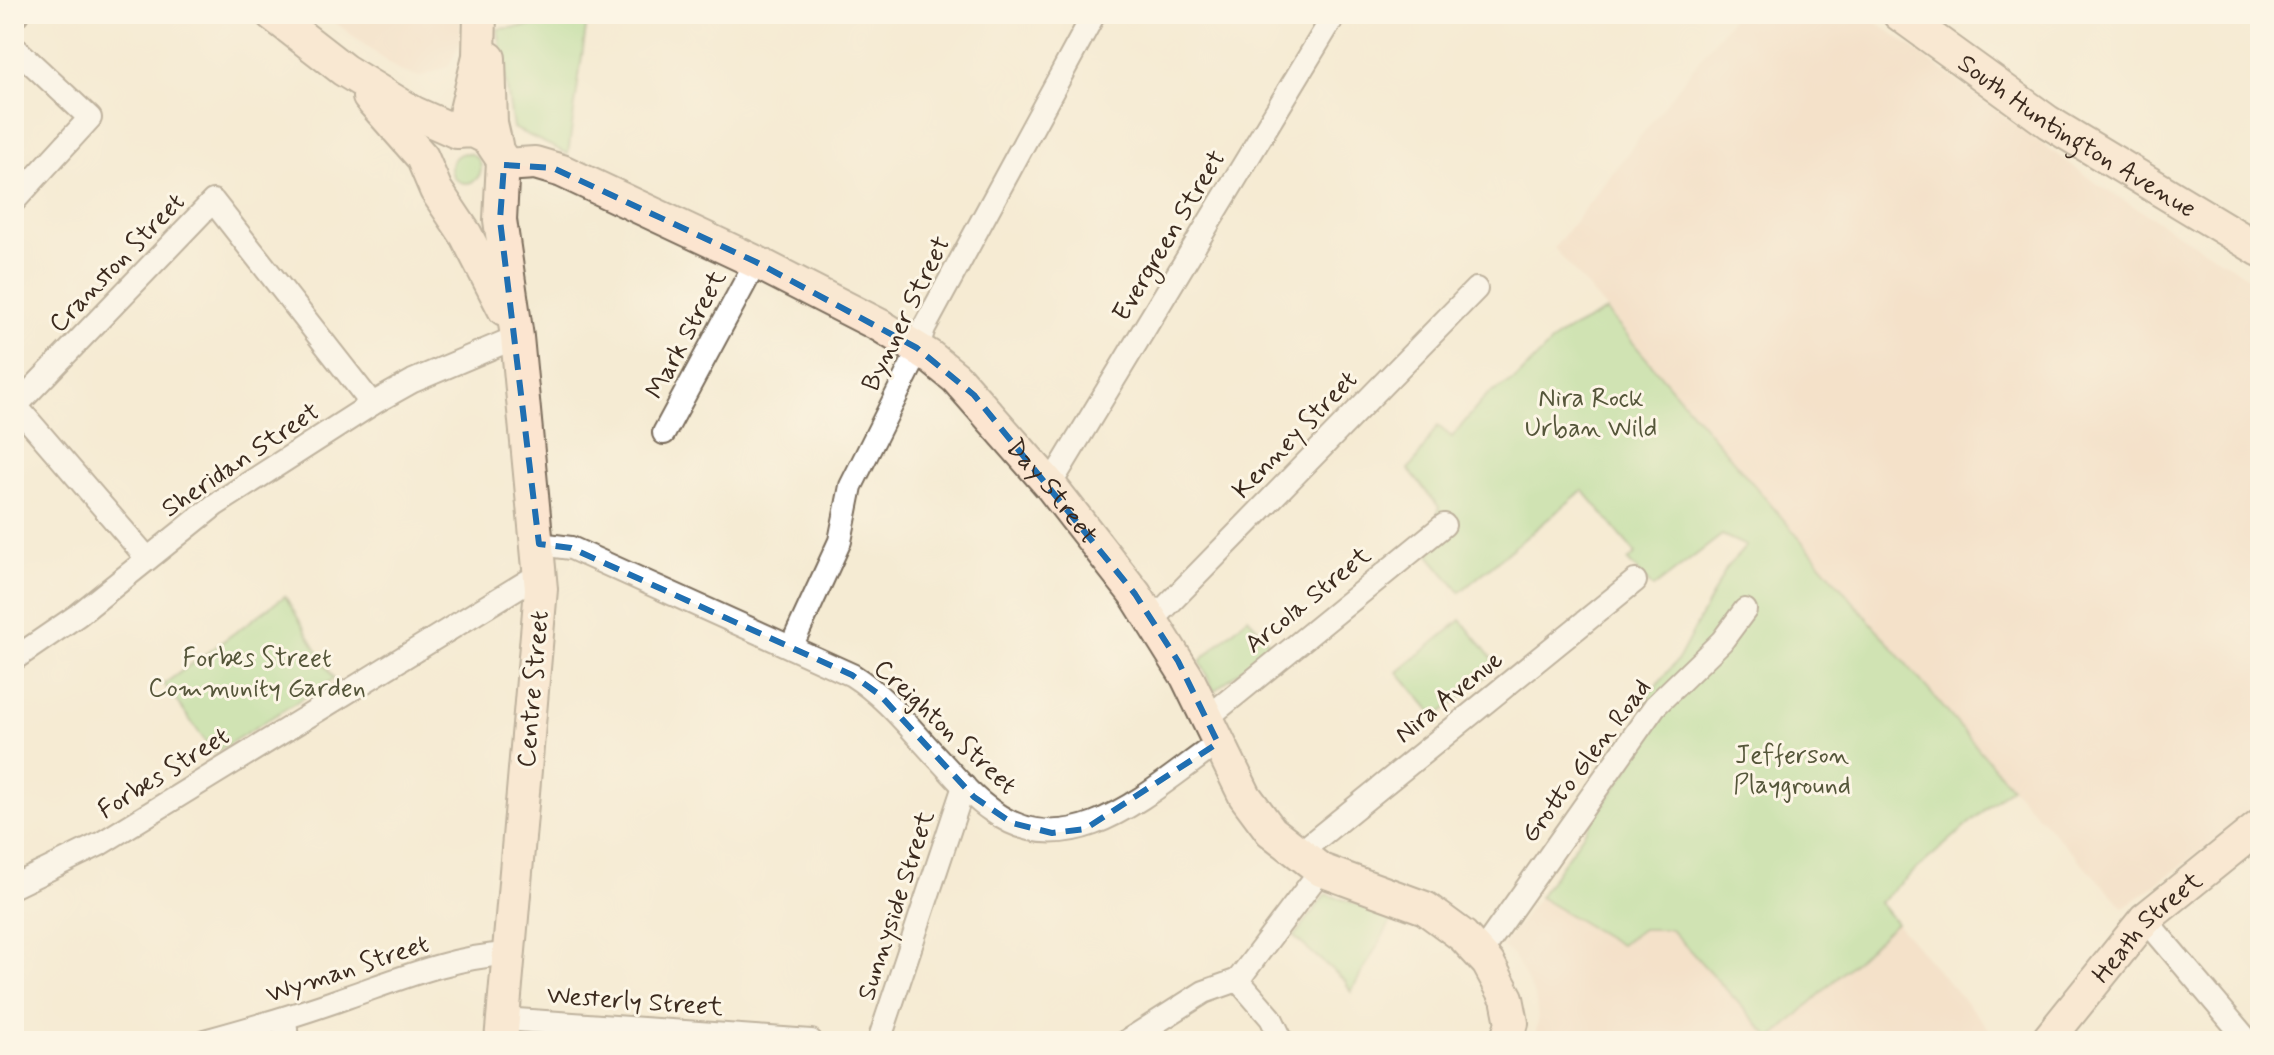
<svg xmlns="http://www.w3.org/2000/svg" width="2274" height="1055" viewBox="0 0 2274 1055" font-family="Mynerve,sans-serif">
<rect width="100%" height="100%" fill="#fcf5e5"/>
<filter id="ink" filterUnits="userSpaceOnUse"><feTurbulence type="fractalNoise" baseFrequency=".0125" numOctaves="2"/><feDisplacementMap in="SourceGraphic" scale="16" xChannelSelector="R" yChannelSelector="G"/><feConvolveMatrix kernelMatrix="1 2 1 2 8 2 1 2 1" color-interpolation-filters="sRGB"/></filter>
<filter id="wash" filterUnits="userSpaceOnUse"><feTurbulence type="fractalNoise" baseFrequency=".006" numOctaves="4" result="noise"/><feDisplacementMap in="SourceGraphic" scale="32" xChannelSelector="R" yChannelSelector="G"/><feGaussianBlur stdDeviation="1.8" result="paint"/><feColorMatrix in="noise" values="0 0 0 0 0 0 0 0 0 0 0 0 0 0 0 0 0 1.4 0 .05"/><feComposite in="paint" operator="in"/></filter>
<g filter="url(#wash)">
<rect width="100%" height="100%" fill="#f5ebd3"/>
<g fill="#f1d5bd">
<polygon points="324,14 460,14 461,42 448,66 420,77 399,71"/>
<polygon points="1735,14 1866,14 2096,183 2260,284 2260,808 2124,908 2011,787 1554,248"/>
<polygon points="1539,897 1620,945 1642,929 1670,929 1772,1039 1896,923 2000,1041 1534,1041 1538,1021 1535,996 1515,958 1502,946"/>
</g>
<g fill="#a2da8c" stroke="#6e8255" stroke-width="2">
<polygon points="587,21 568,154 513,128 498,29"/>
<circle cx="466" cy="168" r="15"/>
<path d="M 1606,311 L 2011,787 L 1879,902 L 1896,923 L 1772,1039 L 1670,929 L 1642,929 L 1620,945 L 1539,897 L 1630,767 L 1650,693 L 1679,658 L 1726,569 L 1746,546 L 1722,535 L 1653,588 L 1628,561 L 1636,554 L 1583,490 L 1460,592 L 1428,554 L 1451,534 L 1437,517 L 1439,507 L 1408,469 C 1423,456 1425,441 1438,426 L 1452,437 L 1487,395 L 1516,379 L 1558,336 Z"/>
<polygon points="285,596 334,679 214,753 164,684"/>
<polygon points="1248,617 1272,646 1214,691 1200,661"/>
<polygon points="1461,620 1498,666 1436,717 1398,672"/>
<polygon points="1326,894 1394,916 1351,992 1345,981 1294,937"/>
</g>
</g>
<g filter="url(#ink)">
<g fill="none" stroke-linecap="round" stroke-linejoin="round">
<defs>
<g id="street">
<polyline points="14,17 17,14"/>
<polyline points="14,47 90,118 14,201"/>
<polyline points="16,406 147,558"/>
<polyline points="14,408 213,201 372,404"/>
<polyline points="664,433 756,262"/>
<polyline points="1050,485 1335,14"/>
<path d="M 539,544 L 571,548 L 852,675 C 885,696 909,727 935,755 C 953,774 970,796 992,811 C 1072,870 1154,787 1218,743"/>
<polyline points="1153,620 1476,289"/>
<polyline points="791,647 840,541 851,486 913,362 924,328 1094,14"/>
<polyline points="14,659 78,615 215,505 372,404 413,381 517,337"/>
<polyline points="1207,718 1444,525"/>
<polyline points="1297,855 1635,581"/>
<polyline points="14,886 100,844 541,573"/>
<polyline points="2145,919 2248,1041"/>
<polyline points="1481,953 1655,706 1722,641 1745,610"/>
<polyline points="1238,980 1321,870"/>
<polyline points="1238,980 1271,1018 1282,1041"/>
<polyline points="285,1018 287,1041"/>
<polyline points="503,1019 811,1041"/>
<path d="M 204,1041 C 252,1028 300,1014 347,997 C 399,979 452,957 507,954"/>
<polyline points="879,1041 964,786"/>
<polyline points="1127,1041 1204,992 1238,980"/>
</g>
<g id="secondary">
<polyline points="272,14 344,70 414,113 457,132 473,131 489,139 503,160 500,220 517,337 541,589 501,1041"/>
<path id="s1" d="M 1899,14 L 2048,122 L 2260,250"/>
<polyline points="489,58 491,123 496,145"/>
<polyline points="369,97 422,157 436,190 466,235 504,309"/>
<polyline points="461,131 479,56 480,14"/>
<path id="s2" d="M 504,165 L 535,163 L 562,171 L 756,262 L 881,326 L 929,356 L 956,378 L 1050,485 L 1135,594 L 1187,677 L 1245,796 L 1271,831 L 1321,870 L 1425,908 L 1463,936 L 1488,963 L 1507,998 L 1512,1023 L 1506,1041"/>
<path id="s3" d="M 2047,1041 L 2145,919 L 2260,826"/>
</g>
</defs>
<use href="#street" stroke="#7c6e5d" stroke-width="26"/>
<use href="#secondary" stroke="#7c6e5d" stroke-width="36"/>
<use href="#street" stroke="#fff" stroke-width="22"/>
<use href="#secondary" stroke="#fce5d0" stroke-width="32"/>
</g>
</g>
<path d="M0 0H2274V1055H0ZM 504,165 L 553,168 L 756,262 L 917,348 L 974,395 L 1135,594 L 1178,661 L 1218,743 L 1085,829 L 1052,833 L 1012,823 L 974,797 L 880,695 L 852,675 L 571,548 L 539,544 L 500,220 Z" fill="#f5ebd3" fill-opacity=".55" fill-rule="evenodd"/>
<path fill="none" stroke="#1f6fb2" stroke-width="6" stroke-dasharray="16 10" stroke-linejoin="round" d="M 504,165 L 553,168 L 756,262 L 917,348 L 974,395 L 1135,594 L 1178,661 L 1218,743 L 1085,829 L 1052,833 L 1012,823 L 974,797 L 880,695 L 852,675 L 571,548 L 539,544 L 500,220 Z"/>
<g text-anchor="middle" stroke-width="6" stroke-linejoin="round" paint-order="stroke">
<g font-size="26" fill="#3b2a1e" stroke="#fcf5e5">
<text dy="9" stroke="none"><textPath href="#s1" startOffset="216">South Huntington Avenue</textPath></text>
<text transform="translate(1168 235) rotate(-59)" y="9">Evergreen Street</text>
<text transform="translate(116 262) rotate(-46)" y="9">Cranston Street</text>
<text transform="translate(905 313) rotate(-64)" y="9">Bynner Street</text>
<text transform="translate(685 334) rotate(-62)" y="9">Mark Street</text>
<text transform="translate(1294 434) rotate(-46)" y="9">Kenney Street</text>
<text transform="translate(240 459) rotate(-34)" y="9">Sheridan Street</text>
<text dy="9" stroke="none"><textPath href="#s2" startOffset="654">Day Street</textPath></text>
<text transform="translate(1307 599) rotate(-39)" y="9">Arcola Street</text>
<text transform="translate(532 689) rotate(-85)" y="9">Centre Street</text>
<text transform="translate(1448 696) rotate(-39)" y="9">Nira Avenue</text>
<text transform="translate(946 726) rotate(43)" y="9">Creighton Street</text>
<text transform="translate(1585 760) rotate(-53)" y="9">Grotto Glen Road</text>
<text transform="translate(163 772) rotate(-32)" y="9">Forbes Street</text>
<text transform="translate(895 905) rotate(-72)" y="9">Sunnyside Street</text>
<text dy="9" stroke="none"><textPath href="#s3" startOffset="152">Heath Street</textPath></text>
<text transform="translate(347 968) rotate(-18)" y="9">Wyman Street</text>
<text transform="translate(635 1000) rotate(4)" y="9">Westerly Street</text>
</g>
<g font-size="26" fill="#55563a" stroke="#fcf5e5">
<text x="1591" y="406">Nira Rock<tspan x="1591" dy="30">Urban Wild</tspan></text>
<text x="257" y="666">Forbes Street<tspan x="257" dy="30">Community Garden</tspan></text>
<text x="1792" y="763">Jefferson<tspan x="1792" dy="30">Playground</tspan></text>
</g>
</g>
<rect width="2274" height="1055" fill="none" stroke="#fcf5e5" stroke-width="48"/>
</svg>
